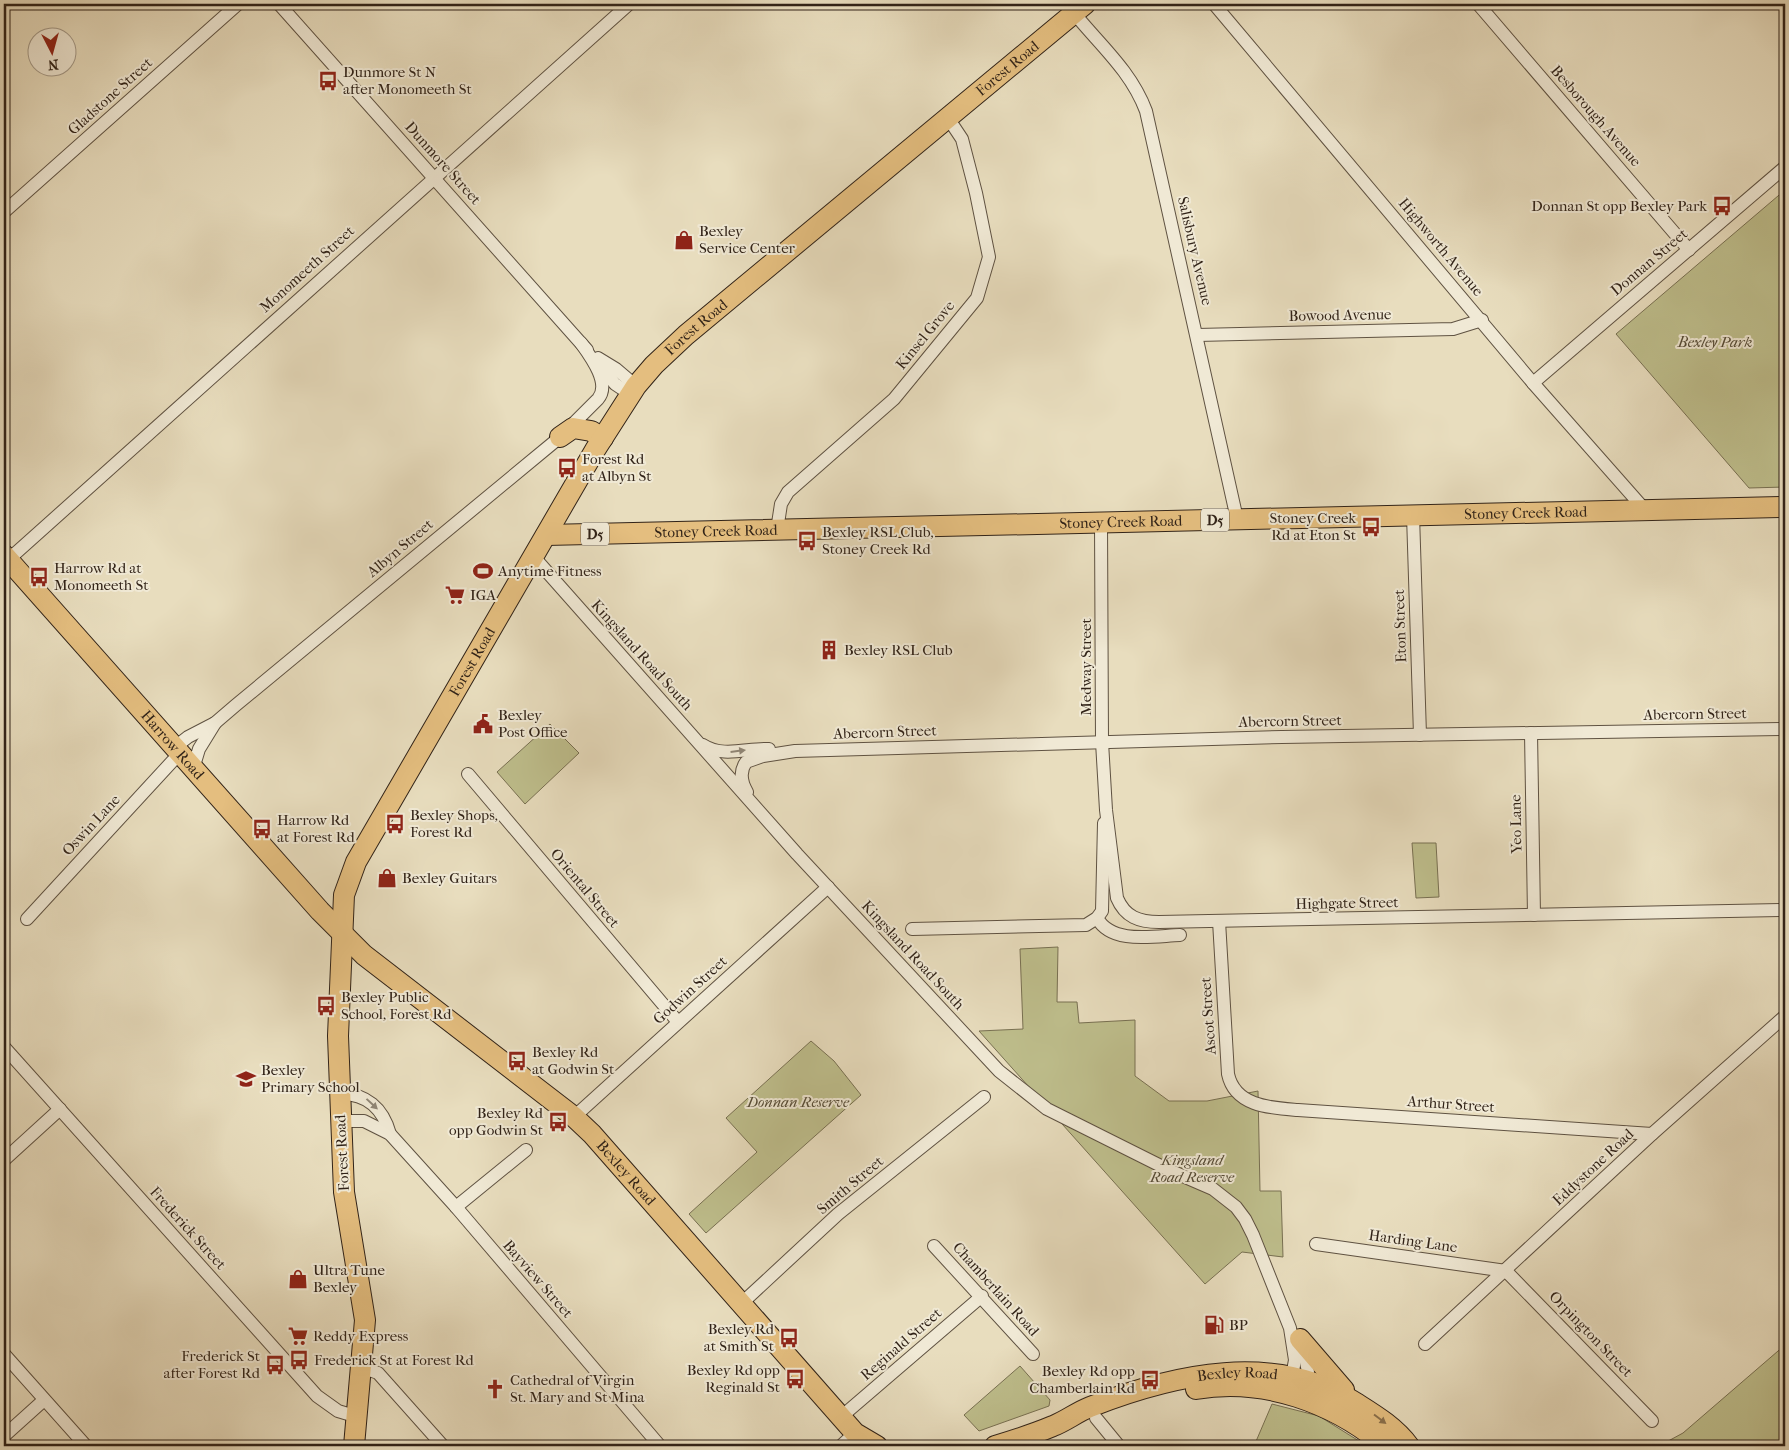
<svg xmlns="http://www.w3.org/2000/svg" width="1789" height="1450" viewBox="0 0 1789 1450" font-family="'IM FELL French Canon',serif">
<rect width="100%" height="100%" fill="#e8ddbe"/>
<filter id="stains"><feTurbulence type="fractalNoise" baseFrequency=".004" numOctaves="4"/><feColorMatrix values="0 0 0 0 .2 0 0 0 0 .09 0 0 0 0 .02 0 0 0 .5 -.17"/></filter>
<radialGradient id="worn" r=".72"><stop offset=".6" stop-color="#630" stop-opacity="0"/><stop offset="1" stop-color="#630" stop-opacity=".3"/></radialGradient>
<g fill="#bebe8c" stroke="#787052">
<polygon points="1785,190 1785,487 1749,488 1616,334"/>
<polygon points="550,724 579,753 525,804 497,772"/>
<polygon points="1412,843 1436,843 1439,897 1416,898"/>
<polygon points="1058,947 1057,1002 1077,1002 1079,1023 1135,1020 1135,1076 1169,1101 1207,1101 1258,1091 1260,1191 1281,1191 1283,1257 1242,1252 1205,1284 979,1031 1023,1029 1020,949"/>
<polygon points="811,1041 834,1061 861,1095 706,1233 689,1214 757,1152 726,1118"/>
<polygon points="1785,1345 1785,1446 1659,1446 1683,1433"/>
<polygon points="1020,1366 1050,1400 1049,1406 979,1431 964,1415"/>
<polygon points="1272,1404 1319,1416 1367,1446 1254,1446"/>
</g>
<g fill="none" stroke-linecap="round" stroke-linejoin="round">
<defs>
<g id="minor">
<polyline points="279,4 587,350"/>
<polyline points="1214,4 1533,383 1645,510"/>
<polyline points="1478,4 1689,250"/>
<path d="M 1074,13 C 1100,45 1131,71 1146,111 L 1237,519"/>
<polyline points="4,212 238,4"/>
<polyline points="1197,335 1453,329 1482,320"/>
<polyline points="598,358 616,369 636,386"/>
<polyline points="599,365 615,384 630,394"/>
<polyline points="1533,383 1785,167"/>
<polyline points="1413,515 1420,735"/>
<path d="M 1101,522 L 1102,742 L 1106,810 L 1117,898 C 1125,917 1139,922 1159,922 L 1785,910"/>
<polyline points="777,530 781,504 788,492 894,399 977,298 989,257 976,193 962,139 948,118"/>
<polyline points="533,556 797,854 999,1071 1047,1109 1169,1170 1213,1189 1236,1207 1245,1219 1253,1235 1290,1328 1295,1360 1291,1382"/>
<polyline points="8,560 629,4"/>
<polyline points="1531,733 1534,915"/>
<path d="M 703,745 C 723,758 747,748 769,749"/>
<path d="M 174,748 L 188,737 L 215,723 L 236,705 L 559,438 L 598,399 C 611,384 591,357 581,343"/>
<polyline points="193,769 199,749 215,723"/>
<polyline points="468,774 678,1022"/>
<path d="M 747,792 C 741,782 739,772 746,762 L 763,756 L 795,751 L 1282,737 L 1785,729"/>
<path d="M 1097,918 C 1112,945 1154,936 1180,935"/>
<polyline points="27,919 179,754"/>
<path d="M 1219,921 L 1228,1074 C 1235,1107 1272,1108 1298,1110 L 1652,1134"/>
<polyline points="912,929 1086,925 1097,918 1102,911 1104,823"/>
<polyline points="4,1047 317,1396 338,1411 358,1417"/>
<path d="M 339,1094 C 366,1093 383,1108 390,1134"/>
<polyline points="574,1117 828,887"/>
<polyline points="340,1121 364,1121 390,1134 456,1207 660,1446"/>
<polyline points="4,1160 60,1109"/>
<polyline points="456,1207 526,1150"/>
<polyline points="1316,1244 1506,1271 1652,1421"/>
<polyline points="934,1246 1033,1354"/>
<polyline points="742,1303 838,1214 984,1097"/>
<polyline points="1425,1344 1652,1134 1785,1016"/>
<polyline points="1303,1346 1308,1372 1304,1388"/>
<polyline points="4,1354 86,1446"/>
<polyline points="361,1367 378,1373 443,1446"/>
<polyline points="841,1417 982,1296"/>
<polyline points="1096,1418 1119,1446"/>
<polyline points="4,1436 44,1400"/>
<polyline points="841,1446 855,1433"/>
</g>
<g id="primary">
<polyline points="560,437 573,428 591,431 603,438"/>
<path id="s1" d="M 546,535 L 1785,507"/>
<path id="s2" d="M 4,555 L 320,911 L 364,955 L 574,1117 L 592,1134 L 855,1433 L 877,1446"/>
<polyline points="1300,1339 1344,1390"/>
<path d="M 1196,1389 C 1264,1377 1334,1403 1385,1446"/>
<path id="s3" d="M 354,1446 L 365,1320 L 344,1192 L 338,1036 L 344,895 L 356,862 L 595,450 L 636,386 L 654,365 L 686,335 L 1085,4"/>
<path id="s4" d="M 995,1446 C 1015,1440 1034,1434 1053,1426 C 1066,1421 1077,1412 1090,1407 C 1174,1374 1275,1351 1356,1403 C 1375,1415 1395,1427 1409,1446"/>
</g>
</defs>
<use href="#minor" stroke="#5f5242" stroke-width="14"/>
<use href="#primary" stroke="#312318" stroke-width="22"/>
<use href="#minor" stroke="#f0e9d5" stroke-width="12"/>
<use href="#primary" stroke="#e4be7f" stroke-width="20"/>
</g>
<defs><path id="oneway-solid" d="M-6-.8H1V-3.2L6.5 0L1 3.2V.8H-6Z" transform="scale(1.25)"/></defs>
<g fill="#908676">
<use href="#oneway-solid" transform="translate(738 751) rotate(-7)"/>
<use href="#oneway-solid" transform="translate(372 1104) rotate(43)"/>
</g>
<use fill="#8a704c" href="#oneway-solid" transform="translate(1380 1419) rotate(37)"/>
<defs>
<symbol id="bus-bare" viewBox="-9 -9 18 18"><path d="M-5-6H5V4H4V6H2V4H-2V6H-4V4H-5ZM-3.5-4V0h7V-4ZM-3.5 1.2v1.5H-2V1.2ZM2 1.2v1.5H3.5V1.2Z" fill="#8f2418" stroke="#f0e9d5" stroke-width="2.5" paint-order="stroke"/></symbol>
<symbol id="shop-bare" viewBox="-9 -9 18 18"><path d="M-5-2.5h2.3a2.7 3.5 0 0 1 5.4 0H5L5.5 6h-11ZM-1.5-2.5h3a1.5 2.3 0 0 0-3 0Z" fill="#8f2418" stroke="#f0e9d5" stroke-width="2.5" paint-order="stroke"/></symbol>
<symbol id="stadium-bare" viewBox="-9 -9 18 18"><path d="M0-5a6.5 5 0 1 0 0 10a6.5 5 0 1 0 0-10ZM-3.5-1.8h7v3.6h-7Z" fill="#8f2418" stroke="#f0e9d5" stroke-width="2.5" paint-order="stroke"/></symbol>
<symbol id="supermarket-bare" viewBox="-9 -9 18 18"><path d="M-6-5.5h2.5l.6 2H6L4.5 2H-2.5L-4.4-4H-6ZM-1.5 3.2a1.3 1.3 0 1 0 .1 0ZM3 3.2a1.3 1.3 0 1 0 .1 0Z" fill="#8f2418" stroke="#f0e9d5" stroke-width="2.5" paint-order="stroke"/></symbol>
<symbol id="building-bare" viewBox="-9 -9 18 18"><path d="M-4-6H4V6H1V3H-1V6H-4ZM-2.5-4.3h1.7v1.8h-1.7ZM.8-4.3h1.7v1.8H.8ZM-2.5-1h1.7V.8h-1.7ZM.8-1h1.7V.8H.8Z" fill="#8f2418" stroke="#f0e9d5" stroke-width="2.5" paint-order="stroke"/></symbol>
<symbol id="civic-bare" viewBox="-9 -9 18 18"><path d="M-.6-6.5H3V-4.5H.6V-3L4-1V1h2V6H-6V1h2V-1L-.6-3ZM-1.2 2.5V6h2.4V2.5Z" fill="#8f2418" stroke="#f0e9d5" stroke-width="2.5" paint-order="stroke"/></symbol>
<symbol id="school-bare" viewBox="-9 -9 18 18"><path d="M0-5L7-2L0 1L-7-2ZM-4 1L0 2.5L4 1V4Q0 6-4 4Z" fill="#8f2418" stroke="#f0e9d5" stroke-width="2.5" paint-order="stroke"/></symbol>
<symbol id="fuel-bare" viewBox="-9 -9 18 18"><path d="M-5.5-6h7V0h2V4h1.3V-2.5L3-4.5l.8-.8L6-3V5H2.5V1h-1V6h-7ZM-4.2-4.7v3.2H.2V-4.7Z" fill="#8f2418" stroke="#f0e9d5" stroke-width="2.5" paint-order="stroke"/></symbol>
<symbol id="church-bare" viewBox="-9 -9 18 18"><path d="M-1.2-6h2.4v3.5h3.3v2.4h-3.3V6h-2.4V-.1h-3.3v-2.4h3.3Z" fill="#8f2418" stroke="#f0e9d5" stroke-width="2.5" paint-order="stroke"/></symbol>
</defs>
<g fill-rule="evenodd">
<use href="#bus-bare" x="314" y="67" width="28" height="28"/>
<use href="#bus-bare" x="1708" y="192" width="28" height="28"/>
<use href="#shop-bare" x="670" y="226" width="28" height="28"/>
<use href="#bus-bare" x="553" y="454" width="28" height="28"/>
<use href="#bus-bare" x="1357" y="513" width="28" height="28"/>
<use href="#bus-bare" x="793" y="527" width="28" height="28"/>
<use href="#stadium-bare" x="469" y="557" width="28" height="28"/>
<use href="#bus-bare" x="25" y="563" width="28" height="28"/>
<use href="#supermarket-bare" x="441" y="581" width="28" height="28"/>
<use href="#building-bare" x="815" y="636" width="28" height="28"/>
<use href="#civic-bare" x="469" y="710" width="28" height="28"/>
<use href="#bus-bare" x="381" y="810" width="28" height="28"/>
<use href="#bus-bare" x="248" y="815" width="28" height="28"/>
<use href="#shop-bare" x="373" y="864" width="28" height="28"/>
<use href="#bus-bare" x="312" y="992" width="28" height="28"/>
<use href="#bus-bare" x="503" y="1047" width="28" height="28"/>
<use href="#school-bare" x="232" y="1065" width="28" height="28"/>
<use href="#bus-bare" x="544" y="1108" width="28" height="28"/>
<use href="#shop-bare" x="284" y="1265" width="28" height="28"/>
<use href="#fuel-bare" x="1200" y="1311" width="28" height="28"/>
<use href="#supermarket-bare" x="284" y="1322" width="28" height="28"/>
<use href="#bus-bare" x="775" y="1324" width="28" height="28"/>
<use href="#bus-bare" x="285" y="1346" width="28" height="28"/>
<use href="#bus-bare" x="261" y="1351" width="28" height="28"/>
<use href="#bus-bare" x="781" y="1365" width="28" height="28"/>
<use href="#bus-bare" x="1136" y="1366" width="28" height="28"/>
<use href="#church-bare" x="481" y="1375" width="28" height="28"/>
</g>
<g text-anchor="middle" stroke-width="4" stroke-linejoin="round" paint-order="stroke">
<g fill="#f0e9d5" stroke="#6a5e51" stroke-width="1">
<rect x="1201" y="508.5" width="28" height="23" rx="4"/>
<rect x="581" y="522.5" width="28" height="23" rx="4"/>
</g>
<g font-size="14" font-weight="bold" fill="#312318">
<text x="1215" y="525">D5</text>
<text x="595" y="539">D5</text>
</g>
<g font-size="15" fill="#312318" stroke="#f0e9d5">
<text dy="5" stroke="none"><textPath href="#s3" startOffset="1630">Forest Road</textPath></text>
<text transform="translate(110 96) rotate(-42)" y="5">Gladstone Street</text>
<text transform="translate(1596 116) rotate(49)" y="5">Besborough Avenue</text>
<text transform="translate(443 163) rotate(48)" y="5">Dunmore Street</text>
<text transform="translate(1441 247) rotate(50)" y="5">Highworth Avenue</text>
<text transform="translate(1195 251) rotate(77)" y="5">Salisbury Avenue</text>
<text transform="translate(1649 262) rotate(-40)" y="5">Donnan Street</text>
<text transform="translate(307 269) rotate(-42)" y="5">Monomeeth Street</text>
<text transform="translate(1340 315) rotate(-1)" y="5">Bowood Avenue</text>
<text dy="5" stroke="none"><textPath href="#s3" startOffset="1225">Forest Road</textPath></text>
<text transform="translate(925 335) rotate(-51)" y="5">Kinsel Grove</text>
<text dy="5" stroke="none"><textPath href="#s1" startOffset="980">Stoney Creek Road</textPath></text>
<text dy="5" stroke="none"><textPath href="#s1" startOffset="575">Stoney Creek Road</textPath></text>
<text dy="5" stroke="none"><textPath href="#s1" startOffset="170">Stoney Creek Road</textPath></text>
<text transform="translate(400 548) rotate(-40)" y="5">Albyn Street</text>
<text transform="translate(1400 626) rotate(-92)" y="5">Eton Street</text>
<text transform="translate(642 655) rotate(48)" y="5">Kingsland Road South</text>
<text dy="5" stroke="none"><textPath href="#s3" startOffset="820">Forest Road</textPath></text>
<text transform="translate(1086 667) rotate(-90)" y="5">Medway Street</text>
<text transform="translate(1695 714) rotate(-1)" y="5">Abercorn Street</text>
<text transform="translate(1290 721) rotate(-1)" y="5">Abercorn Street</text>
<text transform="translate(885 732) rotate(-2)" y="5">Abercorn Street</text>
<text dy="5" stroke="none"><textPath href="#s2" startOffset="254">Harrow Road</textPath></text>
<text transform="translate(1516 824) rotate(-91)" y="5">Yeo Lane</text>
<text transform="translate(91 825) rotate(-47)" y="5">Oswin Lane</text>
<text transform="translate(585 888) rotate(50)" y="5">Oriental Street</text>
<text transform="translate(1347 903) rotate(-1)" y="5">Highgate Street</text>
<text transform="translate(913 955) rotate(47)" y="5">Kingsland Road South</text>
<text transform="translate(690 990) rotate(-42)" y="5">Godwin Street</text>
<text transform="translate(1208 1016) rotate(-94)" y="5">Ascot Street</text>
<text transform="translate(1451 1104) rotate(4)" y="5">Arthur Street</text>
<text transform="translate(342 1153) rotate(-93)" y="5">Forest Road</text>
<text transform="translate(1593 1167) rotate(-43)" y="5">Eddystone Road</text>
<text dy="5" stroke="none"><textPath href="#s2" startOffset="880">Bexley Road</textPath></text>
<text transform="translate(850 1185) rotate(-40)" y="5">Smith Street</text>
<text transform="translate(188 1228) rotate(48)" y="5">Frederick Street</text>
<text transform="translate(1413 1241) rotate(8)" y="5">Harding Lane</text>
<text transform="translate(538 1279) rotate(49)" y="5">Bayview Street</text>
<text transform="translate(996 1289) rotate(48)" y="5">Chamberlain Road</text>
<text transform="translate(1591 1334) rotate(46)" y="5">Orpington Street</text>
<text transform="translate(901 1344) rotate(-41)" y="5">Reginald Street</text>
<text dy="5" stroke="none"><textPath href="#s4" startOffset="255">Bexley Road</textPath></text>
</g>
<g font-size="15" fill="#312318" stroke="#f0e9d5" text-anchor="start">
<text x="343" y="77">Dunmore St N<tspan x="343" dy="17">after Monomeeth St</tspan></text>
<text x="1707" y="211" text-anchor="end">Donnan St opp Bexley Park</text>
<text x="699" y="236">Bexley<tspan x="699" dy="17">Service Center</tspan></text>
<text x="582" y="464">Forest Rd<tspan x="582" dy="17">at Albyn St</tspan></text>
<text x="1356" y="523" text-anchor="end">Stoney Creek<tspan x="1356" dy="17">Rd at Eton St</tspan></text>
<text x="822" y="537">Bexley RSL Club,<tspan x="822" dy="17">Stoney Creek Rd</tspan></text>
<text x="54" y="573">Harrow Rd at<tspan x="54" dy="17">Monomeeth St</tspan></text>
<text x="498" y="576">Anytime Fitness</text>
<text x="470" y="600">IGA</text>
<text x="844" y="655">Bexley RSL Club</text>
<text x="498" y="720">Bexley<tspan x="498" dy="17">Post Office</tspan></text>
<text x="410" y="820">Bexley Shops,<tspan x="410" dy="17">Forest Rd</tspan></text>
<text x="277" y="825">Harrow Rd<tspan x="277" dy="17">at Forest Rd</tspan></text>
<text x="402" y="883">Bexley Guitars</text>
<text x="341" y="1002">Bexley Public<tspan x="341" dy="17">School, Forest Rd</tspan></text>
<text x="532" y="1057">Bexley Rd<tspan x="532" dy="17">at Godwin St</tspan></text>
<text x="261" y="1075">Bexley<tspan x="261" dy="17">Primary School</tspan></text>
<text x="543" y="1118" text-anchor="end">Bexley Rd<tspan x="543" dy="17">opp Godwin St</tspan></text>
<text x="313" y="1275">Ultra Tune<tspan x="313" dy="17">Bexley</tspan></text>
<text x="1229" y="1330">BP</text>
<text x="774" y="1334" text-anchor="end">Bexley Rd<tspan x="774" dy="17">at Smith St</tspan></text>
<text x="313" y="1341">Reddy Express</text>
<text x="260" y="1361" text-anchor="end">Frederick St<tspan x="260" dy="17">after Forest Rd</tspan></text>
<text x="314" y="1365">Frederick St at Forest Rd</text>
<text x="780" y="1375" text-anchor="end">Bexley Rd opp<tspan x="780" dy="17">Reginald St</tspan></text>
<text x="1135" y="1376" text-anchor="end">Bexley Rd opp<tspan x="1135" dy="17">Chamberlain Rd</tspan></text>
<text x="510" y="1385">Cathedral of Virgin<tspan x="510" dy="17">St. Mary and St Mina</tspan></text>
</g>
<g font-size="15" font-style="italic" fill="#544a35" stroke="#f0e9d5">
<text x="1715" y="347">Bexley Park</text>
<text x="798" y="1107">Donnan Reserve</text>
<text x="1192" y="1165">Kingsland<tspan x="1192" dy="17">Road Reserve</tspan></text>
</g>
</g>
<rect width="1789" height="1450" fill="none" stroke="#e8ddbe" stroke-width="20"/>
<rect x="5" y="5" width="1779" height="1440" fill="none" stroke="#312318" stroke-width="2.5"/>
<rect x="10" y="10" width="1769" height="1430" fill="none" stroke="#312318"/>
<g transform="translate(52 52) rotate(174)"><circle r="24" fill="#f0e9d5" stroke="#a49a89"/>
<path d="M0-4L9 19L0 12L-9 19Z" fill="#8f2418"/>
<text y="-8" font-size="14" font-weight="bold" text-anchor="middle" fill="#312318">N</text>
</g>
<rect width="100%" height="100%" filter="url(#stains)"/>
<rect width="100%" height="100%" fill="url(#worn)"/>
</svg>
